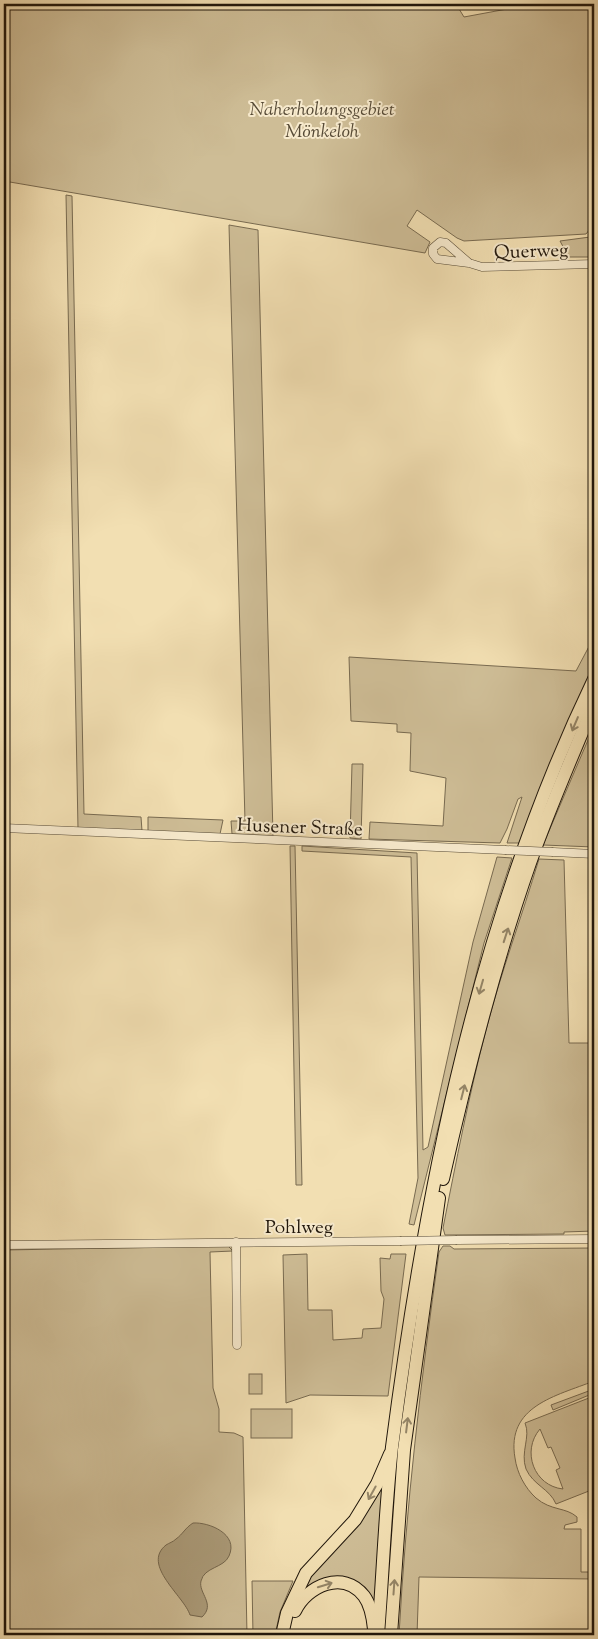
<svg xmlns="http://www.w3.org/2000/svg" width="598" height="1639" viewBox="0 0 598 1639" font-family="'Sorts Mill Goudy',serif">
<rect width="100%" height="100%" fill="#f2dfb2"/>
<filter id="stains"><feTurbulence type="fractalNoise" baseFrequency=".004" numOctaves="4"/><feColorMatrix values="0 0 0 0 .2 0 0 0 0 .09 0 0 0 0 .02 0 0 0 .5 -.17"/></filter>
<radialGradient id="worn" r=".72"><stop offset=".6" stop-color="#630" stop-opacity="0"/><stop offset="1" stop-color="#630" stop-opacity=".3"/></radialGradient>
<g fill="#cebd96" stroke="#786a50" fill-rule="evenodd">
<polygon points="4,4 456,4 464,17 534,4 594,4 594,224 586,234 464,241 457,238 417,210 407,226 430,242 425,253 4,181"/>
<polygon points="66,195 72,196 84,814 141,817 142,831 78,829"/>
<polygon points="229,225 258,230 273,836 232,834 231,821 245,821"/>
<polygon points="594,234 594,257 564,257 566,252 560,241 590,237"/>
<polygon points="594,637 594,669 520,843 507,843 522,797 518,799 507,829 500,843 369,839 370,822 443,826 446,778 410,771 411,733 397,732 397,724 351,721 349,657 576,671"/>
<polygon points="594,726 594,847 543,845"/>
<polygon points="352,764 363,764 361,839 350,838"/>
<polygon points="148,817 223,820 220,834 148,832"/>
<polygon points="290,846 295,846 302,1185 296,1185"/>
<polygon points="302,846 417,853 423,1150 428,1147 473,942 497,857 512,858 484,943 414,1225 409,1224 418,1178 411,857 302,851"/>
<path d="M 539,859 L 564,860 L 569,1043 L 594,1043 L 594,1231 L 564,1232 L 564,1234 L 445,1235 L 443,1228 C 456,1162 469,1095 486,1030 C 501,972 522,916 539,859 Z"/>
<polygon points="4,1032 5,1033 6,1167 4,1167"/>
<polygon points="228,1246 233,1251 210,1252 213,1388 219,1409 219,1432 234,1433 243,1437 247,1635 4,1635 4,1250"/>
<path d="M 443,1246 L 450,1246 L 454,1249 L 594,1248 L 594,1381 C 556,1396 506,1406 515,1458 C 517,1473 525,1488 536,1498 C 551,1511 566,1507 577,1517 L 577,1522 L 565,1525 L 564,1529 L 581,1529 L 581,1572 L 594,1572 L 594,1579 L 419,1577 L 417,1635 L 399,1635 C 406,1507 421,1379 439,1252 Z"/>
<polygon points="307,1254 308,1310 332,1310 333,1340 362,1338 363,1329 381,1328 384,1299 381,1291 380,1258 390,1259 391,1254 406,1254 388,1396 310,1395 286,1403 283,1255"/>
<rect x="249" y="1374" width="13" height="20"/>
<polygon points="594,1389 594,1393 553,1410 551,1405"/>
<path d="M 594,1396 L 594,1489 L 556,1504 C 550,1489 533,1485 526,1469 C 520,1452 531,1437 525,1423 ZM 540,1429 L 548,1448 L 551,1447 L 560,1468 L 556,1470 L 563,1489 C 534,1486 521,1451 540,1429 Z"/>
<rect x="251" y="1409" width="41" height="29"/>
<polygon points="388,1468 376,1613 347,1581 299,1598 304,1585"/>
<polygon points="252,1581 293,1581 280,1612 275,1635 253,1635"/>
</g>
<path fill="#ab9b79" stroke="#74664d" d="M 193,1523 C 209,1522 239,1534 229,1556 C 224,1568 204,1567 201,1581 C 198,1593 216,1604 202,1617 L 190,1615 C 184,1596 141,1565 166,1545 C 169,1543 173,1542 176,1539 C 183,1534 185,1528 193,1523 Z"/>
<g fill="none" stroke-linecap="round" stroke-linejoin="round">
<defs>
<g id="minor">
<polyline points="469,263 446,243 440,242 433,248 433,254 437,259 469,263 482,267 594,264"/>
<polyline points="4,828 505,850"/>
<polyline points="553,852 594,854"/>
<polyline points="457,1240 594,1239"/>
<polyline points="236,1242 237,1345"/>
<polyline points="4,1245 400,1241"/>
</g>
<g id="trunk">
<path d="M 443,1179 C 467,1072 494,966 530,863 C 549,809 572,757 594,704"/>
<path d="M 295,1611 C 307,1586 343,1569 364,1596 C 370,1604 373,1619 374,1629"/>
<polyline points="282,1635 287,1613 306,1573 355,1520 377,1484 390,1454"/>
<path d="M 378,1635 C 383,1573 385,1509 392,1447 C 426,1184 478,920 594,679"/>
<polyline points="391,1635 404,1450 439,1198"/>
</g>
</defs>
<use href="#minor" stroke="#554935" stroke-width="9"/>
<use href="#trunk" stroke="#21170b" stroke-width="14"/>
<use href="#minor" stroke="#f7eacd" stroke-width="8"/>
<use href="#trunk" stroke="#f2dfb2" stroke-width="12"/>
<defs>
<g id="minor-bridge">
<polyline points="505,850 553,852"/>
<polyline points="400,1241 457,1240"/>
</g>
</defs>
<use href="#minor-bridge" stroke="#554935" stroke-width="9" stroke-linecap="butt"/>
<use href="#minor-bridge" stroke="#f7eacd" stroke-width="8"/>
</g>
<defs><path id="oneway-shaft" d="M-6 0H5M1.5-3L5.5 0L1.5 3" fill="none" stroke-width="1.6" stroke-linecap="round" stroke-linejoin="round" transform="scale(1.25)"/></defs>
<g stroke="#948567">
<use href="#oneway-shaft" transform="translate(575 724) rotate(113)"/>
<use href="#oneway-shaft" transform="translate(506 935) rotate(-72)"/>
<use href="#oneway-shaft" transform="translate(481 987) rotate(106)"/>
<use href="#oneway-shaft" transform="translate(463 1092) rotate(-76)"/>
<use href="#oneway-shaft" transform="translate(407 1425) rotate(-83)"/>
<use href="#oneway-shaft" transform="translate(372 1493) rotate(119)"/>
<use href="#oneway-shaft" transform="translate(325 1585) rotate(-17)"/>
<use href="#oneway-shaft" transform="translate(394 1587) rotate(-86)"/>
</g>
<g text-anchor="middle" stroke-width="4" stroke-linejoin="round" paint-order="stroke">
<g font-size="19" font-style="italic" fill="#554935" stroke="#f7eacd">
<text x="322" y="115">Naherholungsgebiet<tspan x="322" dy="22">Mönkeloh</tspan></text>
</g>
<g font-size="19" fill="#21170b" stroke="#f7eacd">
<text transform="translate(531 250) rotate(-2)" y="7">Querweg</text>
<text transform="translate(300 826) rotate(2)" y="7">Husener Straße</text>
<text x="299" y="1233">Pohlweg</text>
</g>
</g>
<rect width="598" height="1639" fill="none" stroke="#f2dfb2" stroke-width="20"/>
<rect x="5" y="5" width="588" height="1629" fill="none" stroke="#21170b" stroke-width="2.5"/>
<rect x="10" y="10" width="578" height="1619" fill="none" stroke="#21170b"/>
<rect width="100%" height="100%" filter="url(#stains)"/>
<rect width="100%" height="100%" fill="url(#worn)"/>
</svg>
